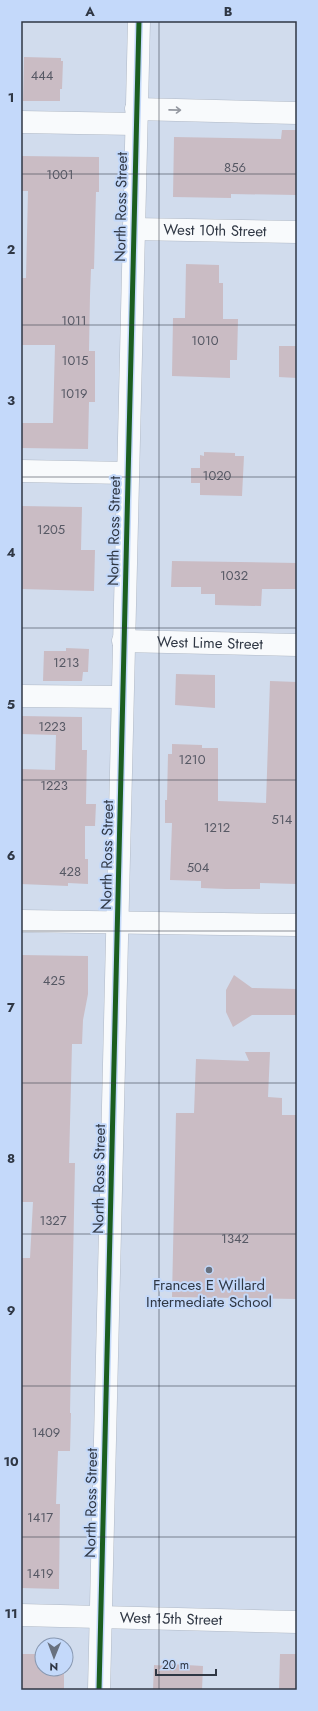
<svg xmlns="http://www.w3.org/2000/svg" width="318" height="1711" viewBox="0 0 318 1711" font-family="Jost,sans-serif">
<rect width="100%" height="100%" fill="#d1dced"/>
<g fill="#cabcc4">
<polygon points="24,57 61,58 61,61 63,61 62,89 60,89 60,101 23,101"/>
<polygon points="282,130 297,130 297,195 231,194 231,198 173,197 174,137 281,139"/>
<polygon points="21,156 99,157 99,192 96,192 94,269 91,269 90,295 89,351 95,351 95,402 89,402 88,449 21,448 21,423 53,423 55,345 21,345 21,278 26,278 28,191 21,191"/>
<polygon points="186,264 219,265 219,283 223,283 223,319 238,319 237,360 230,360 230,378 172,376 173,318 185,318"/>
<polygon points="279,346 297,346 297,378 279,377"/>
<polygon points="204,452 235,453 235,456 244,456 242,496 200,495 200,483 191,483 191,468 200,468 200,455 204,456"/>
<polygon points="21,506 82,507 81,550 95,550 94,591 21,589"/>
<polygon points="172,561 297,563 297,589 262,589 261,606 215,605 215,594 201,594 201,587 171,587"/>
<polygon points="66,648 89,649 88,672 83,672 82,681 43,681 44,651 66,651"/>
<polygon points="176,674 215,675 215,708 175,705"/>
<polygon points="270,681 297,682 297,884 260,883 260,889 226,889 201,888 201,881 170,880 172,823 165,823 165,800 167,800 168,754 172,754 172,744 202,745 202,748 218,748 218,801 266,803"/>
<polygon points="21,716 82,717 82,750 87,750 86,804 96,804 95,826 85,826 85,859 88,859 88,884 68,883 68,886 21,884 21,769 55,770 56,735 21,734"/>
<polygon points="21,955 88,956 88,994 83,1020 82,1044 72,1044 69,1163 75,1163 70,1413 71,1413 70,1451 58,1451 56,1504 60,1504 59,1589 21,1588 21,1258 30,1258 33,1202 21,1202"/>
<polygon points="234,975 252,988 297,989 297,1015 252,1015 233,1027 226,1012 226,990"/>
<polygon points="245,1052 270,1052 268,1097 282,1098 282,1115 297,1115 297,1299 172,1297 176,1113 194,1113 196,1059 249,1061"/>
<polygon points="21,1654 42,1654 42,1669 64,1669 64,1690 21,1689"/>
<polygon points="280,1654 297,1654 297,1690 279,1690"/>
<polygon points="170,1664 203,1666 202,1690 153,1690 154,1665 170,1666"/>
</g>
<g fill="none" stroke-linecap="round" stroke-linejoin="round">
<defs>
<g id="minor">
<polyline points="136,109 297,113"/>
<polyline points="21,122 135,124"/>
<path id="s1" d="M 133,229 L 297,232"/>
<polyline points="21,471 127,473"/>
<path id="s2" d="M 123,641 L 297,645"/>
<polyline points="21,696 122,697"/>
<polyline points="21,921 297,925"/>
<path id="s3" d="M 21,1615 L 297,1622"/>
<polyline points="99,1690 139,21"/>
</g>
</defs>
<use href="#minor" stroke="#b0b9c6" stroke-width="23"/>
<use href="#minor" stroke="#f8fafc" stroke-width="22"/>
<defs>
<polyline id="cycleway" points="99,1690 139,21"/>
</defs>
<use href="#cycleway" stroke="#c4d9fa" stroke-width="8"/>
<use href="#cycleway" stroke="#1b5e20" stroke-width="5"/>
</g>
<defs><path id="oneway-shaft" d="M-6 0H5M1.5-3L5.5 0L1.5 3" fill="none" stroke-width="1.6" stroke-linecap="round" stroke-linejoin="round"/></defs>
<use stroke="#9498a0" href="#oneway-shaft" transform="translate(175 110) rotate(1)"/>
<path fill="none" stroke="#2f3744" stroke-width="1" stroke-opacity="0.55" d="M 159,21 L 159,1690M 21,174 L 297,174M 21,325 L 297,325M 21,477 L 297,477M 21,628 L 297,628M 21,780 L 297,780M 21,931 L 297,931M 21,1083 L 297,1083M 21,1234 L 297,1234M 21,1386 L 297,1386M 21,1537 L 297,1537"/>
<circle fill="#68717f" stroke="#c4d9fa" stroke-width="1.5" cx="209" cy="1270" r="4"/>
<g text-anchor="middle" stroke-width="4" stroke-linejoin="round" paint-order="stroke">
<g font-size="13" fill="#565864">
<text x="42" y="80">444</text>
<text x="235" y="172">856</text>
<text x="60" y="179">1001</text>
<text x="74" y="325">1011</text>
<text x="205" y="345">1010</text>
<text x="75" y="365">1015</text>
<text x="74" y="398">1019</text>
<text x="217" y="480">1020</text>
<text x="51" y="534">1205</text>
<text x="234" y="580">1032</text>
<text x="66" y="667">1213</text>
<text x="52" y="731">1223</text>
<text x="192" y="764">1210</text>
<text x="54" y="790">1223</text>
<text x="282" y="824">514</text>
<text x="217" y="832">1212</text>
<text x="198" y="872">504</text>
<text x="70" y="876">428</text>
<text x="54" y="985">425</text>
<text x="53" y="1225">1327</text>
<text x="235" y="1243">1342</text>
<text x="46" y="1437">1409</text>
<text x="40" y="1522">1417</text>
<text x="40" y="1578">1419</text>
</g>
<g font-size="15" fill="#2f3744" stroke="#c4d9fa">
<text transform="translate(121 207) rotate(-89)" y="5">North Ross Street</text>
<text dy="5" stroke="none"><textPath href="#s1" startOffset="82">West 10th Street</textPath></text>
<text transform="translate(114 531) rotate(-89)" y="5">North Ross Street</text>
<text dy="5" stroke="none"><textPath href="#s2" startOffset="87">West Lime Street</textPath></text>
<text transform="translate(107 855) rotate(-89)" y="5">North Ross Street</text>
<text transform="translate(99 1179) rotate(-89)" y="5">North Ross Street</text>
<text transform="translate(91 1503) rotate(-89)" y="5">North Ross Street</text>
<text dy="5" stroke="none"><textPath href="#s3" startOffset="150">West 15th Street</textPath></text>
</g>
<g font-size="15" fill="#2f3744" stroke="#c4d9fa">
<text x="209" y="1290">Frances E Willard<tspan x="209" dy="17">Intermediate School</tspan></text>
</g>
</g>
<rect width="318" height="1711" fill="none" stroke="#c4d9fa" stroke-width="44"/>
<g transform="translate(54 1657) rotate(181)"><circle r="19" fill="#c4d9fa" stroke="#8898b1"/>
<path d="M0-3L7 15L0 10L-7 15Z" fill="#68717f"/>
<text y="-6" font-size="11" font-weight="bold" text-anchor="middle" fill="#2f3744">N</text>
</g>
<path d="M156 1669v6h60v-6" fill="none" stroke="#2f3744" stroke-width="2"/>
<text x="162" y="1669" font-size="12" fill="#2f3744" stroke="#c4d9fa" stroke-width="3" paint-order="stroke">20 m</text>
<rect x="22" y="22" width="274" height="1667" fill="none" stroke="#2f3744" stroke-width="1.5"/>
<g font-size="13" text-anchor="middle" font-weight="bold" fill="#2f3744">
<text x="90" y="16">A</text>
<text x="228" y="16">B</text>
<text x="11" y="102">1</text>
<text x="11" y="254">2</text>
<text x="11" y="405">3</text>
<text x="11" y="557">4</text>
<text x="11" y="709">5</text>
<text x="11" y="860">6</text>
<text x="11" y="1012">7</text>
<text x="11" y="1163">8</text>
<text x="11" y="1315">9</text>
<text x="11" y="1466">10</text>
<text x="11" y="1618">11</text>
</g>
</svg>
